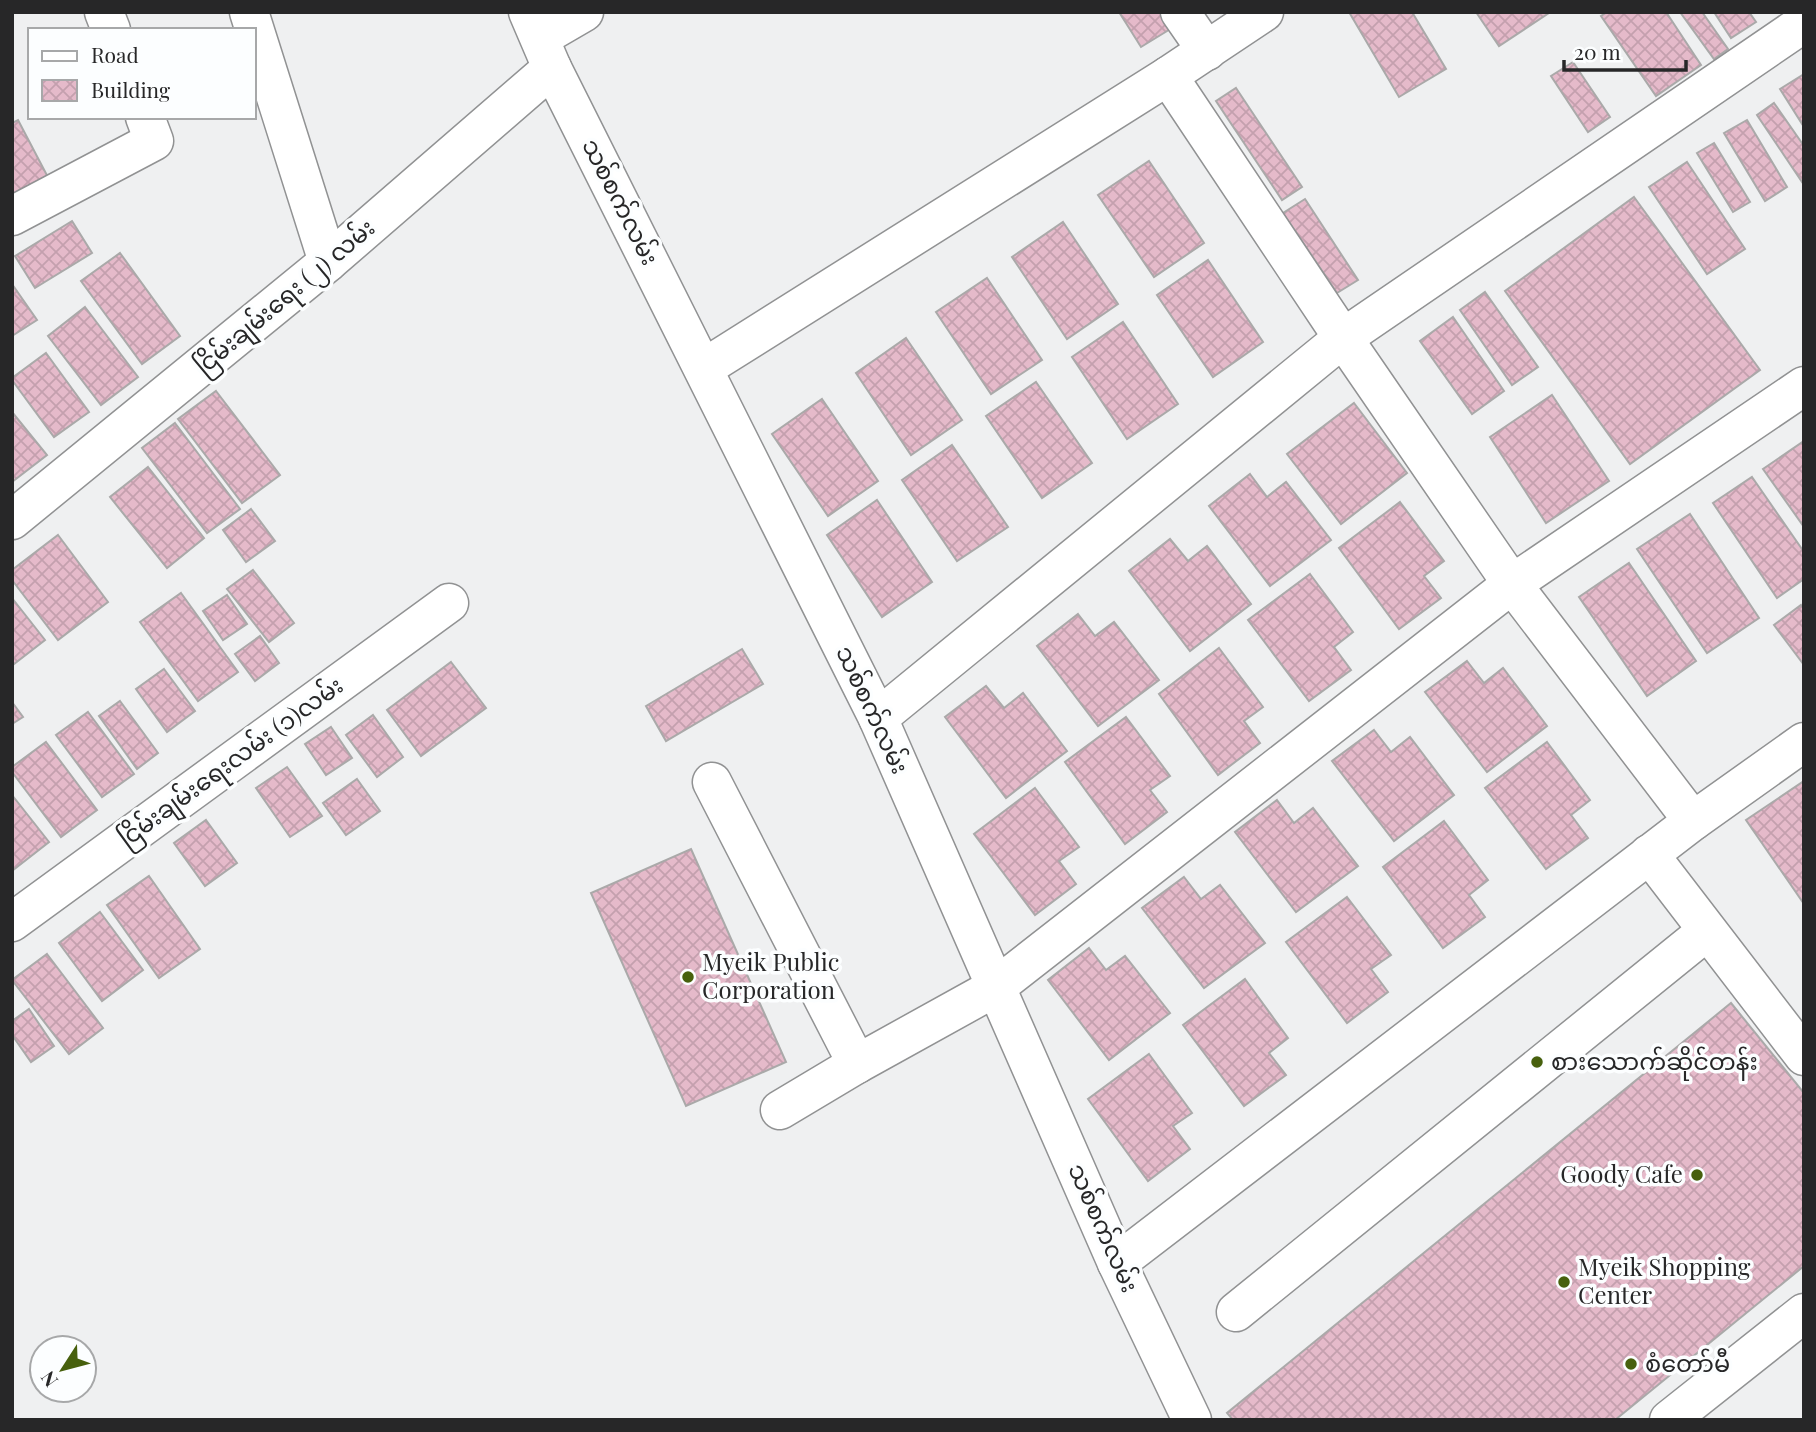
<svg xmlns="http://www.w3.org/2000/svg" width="1816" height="1432" viewBox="0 0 1816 1432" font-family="'Playfair Display','Noto Sans Myanmar',serif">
<defs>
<pattern id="building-cross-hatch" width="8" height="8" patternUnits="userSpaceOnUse" patternTransform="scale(1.75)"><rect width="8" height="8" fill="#e5baca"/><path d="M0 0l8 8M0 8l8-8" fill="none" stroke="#c4a0ae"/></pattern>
</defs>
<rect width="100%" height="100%" fill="#eff0f1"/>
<g fill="url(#building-cross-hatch)" stroke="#aaa9a9" stroke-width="2">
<polygon points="1119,12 1162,12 1172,28 1141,47"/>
<polygon points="1349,12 1412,12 1446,69 1399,97"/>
<polygon points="1476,12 1549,12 1549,13 1499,46"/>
<polygon points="1607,12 1666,12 1701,65 1656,96 1601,16"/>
<polygon points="1680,12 1702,12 1728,49 1714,59"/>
<polygon points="1714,12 1749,12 1756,22 1731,38"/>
<polygon points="1573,62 1610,117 1588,132 1551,76"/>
<polygon points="1804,74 1804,127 1780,89"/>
<polygon points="1236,88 1302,187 1282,200 1216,101"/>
<polygon points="1774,103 1804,146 1804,185 1757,115"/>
<polygon points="18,120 51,183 12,199 12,123"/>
<polygon points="1747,120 1787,187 1765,201 1724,133"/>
<polygon points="1714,143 1750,202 1733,212 1697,153"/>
<polygon points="1149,161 1204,243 1154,277 1098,195"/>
<polygon points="1687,162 1745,249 1707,274 1649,187"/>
<polygon points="1634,197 1760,370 1630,464 1505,291"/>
<polygon points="1305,199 1358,280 1337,293 1283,213"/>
<polygon points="72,221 92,253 35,288 15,256"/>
<polygon points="1063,222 1118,304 1067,339 1012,257"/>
<polygon points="120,253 180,336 142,364 81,281"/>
<polygon points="1208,260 1263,342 1213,377 1157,295"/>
<polygon points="987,278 1042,360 991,394 936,312"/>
<polygon points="12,284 37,320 12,336"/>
<polygon points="1485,292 1538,367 1512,385 1460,310"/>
<polygon points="85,307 138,377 101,405 48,336"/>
<polygon points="1453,317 1504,391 1472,414 1420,341"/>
<polygon points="1123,322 1178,404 1127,439 1072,357"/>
<polygon points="906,338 962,420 911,455 856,373"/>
<polygon points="46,353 89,412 54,437 12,380 12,378"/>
<polygon points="1036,382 1092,463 1042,498 986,416"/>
<polygon points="216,391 280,475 242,503 178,419"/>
<polygon points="1552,395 1609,481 1546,523 1490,437"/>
<polygon points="822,399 878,481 828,516 772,434"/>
<polygon points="1354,403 1407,473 1341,524 1287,454"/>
<polygon points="12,412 47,455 12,482"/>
<polygon points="175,423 240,509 207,533 142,448"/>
<polygon points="1804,441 1804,527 1763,469"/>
<polygon points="952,445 1008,527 957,561 902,480"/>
<polygon points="148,467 204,538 167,568 110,497"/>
<polygon points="1250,474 1267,497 1286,482 1331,540 1270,586 1209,506"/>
<polygon points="1752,477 1804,552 1804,579 1777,598 1713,503"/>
<polygon points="877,500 932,582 882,617 827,535"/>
<polygon points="1400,502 1444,561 1424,576 1441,598 1399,629 1339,548"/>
<polygon points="251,509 275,541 246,562 223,530"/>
<polygon points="1690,514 1759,618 1707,653 1637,549"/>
<polygon points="58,535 108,602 58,640 12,580 12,570"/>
<polygon points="1170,539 1188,561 1207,546 1251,604 1190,651 1129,571"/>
<polygon points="1629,563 1696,661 1647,696 1579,597"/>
<polygon points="253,570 294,623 269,642 227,589"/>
<polygon points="1310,574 1353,632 1334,647 1351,670 1309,701 1248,620"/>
<polygon points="181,593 238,672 198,701 140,622"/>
<polygon points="227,595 247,624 223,640 203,611"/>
<polygon points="12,598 45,640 14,664 12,661"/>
<polygon points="1801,605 1804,609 1804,665 1774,625"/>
<polygon points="1078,614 1095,636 1114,622 1159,680 1098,726 1037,646"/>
<polygon points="260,636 279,663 255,681 235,654"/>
<polygon points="1219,648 1263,707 1244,721 1260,743 1218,775 1159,694"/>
<polygon points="742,649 763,684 666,741 646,706"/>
<polygon points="1467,661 1484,683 1503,668 1547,726 1487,772 1425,692"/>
<polygon points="451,662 486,708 421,756 387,710"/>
<polygon points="164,669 195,711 167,732 136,689"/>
<polygon points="986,686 1004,708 1023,693 1067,751 1006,798 945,717"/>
<polygon points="120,701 158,753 137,769 99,716"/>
<polygon points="12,702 23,717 12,724"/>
<polygon points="88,712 134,774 102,797 56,735"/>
<polygon points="373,715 403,757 377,777 346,735"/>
<polygon points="1126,717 1170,776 1150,790 1167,812 1125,844 1065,762"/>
<polygon points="331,727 352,758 326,775 305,744"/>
<polygon points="1374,730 1391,752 1410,737 1454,795 1394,841 1332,761"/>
<polygon points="46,742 97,810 61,837 12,772 12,767"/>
<polygon points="1547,742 1590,800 1571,815 1588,838 1546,869 1485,788"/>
<polygon points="287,767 322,816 290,837 256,788"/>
<polygon points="357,779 380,811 346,835 323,803"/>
<polygon points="1804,781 1804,904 1746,820"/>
<polygon points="1035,788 1079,847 1059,861 1076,884 1035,915 974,834"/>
<polygon points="12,795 49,842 12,871"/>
<polygon points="1277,800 1294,823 1313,808 1358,866 1296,912 1235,832"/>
<polygon points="206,820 237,863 205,886 174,843"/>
<polygon points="1444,821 1488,880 1469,895 1485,917 1443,948 1383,867"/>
<polygon points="691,849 786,1062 686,1106 591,893"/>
<polygon points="149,876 200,949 159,978 107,905"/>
<polygon points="1184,877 1201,899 1220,885 1265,943 1204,988 1142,908"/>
<polygon points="1347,897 1391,955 1371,969 1388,992 1347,1023 1286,942"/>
<polygon points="100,912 143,970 102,1001 59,943"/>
<polygon points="1089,948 1106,970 1125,956 1170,1013 1109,1060 1048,980"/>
<polygon points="47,954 103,1028 69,1054 12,980"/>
<polygon points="1245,979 1288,1038 1269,1053 1286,1075 1244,1106 1183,1025"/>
<polygon points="1731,1003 1804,1093 1804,1266 1615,1420 1233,1420 1227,1413"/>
<polygon points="29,1009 54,1046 31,1062 12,1035 12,1021"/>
<polygon points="1149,1054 1192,1113 1173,1126 1190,1149 1148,1181 1088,1099"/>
</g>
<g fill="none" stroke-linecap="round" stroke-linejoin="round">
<defs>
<g id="minor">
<polyline points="104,12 111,30"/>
<polyline points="249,12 328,262"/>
<polyline points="528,12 552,68 878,718 1117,1263 1192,1420"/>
<polyline points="1180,12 1207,51"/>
<polyline points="541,37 584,12"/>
<polyline points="1168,76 1343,338 1512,584 1693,821"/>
<polyline points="12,216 154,141 145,117"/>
<polyline points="704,368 1168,76 1264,12"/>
<polyline points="12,520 328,262 552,68"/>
<polyline points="878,718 1343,338 1804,23"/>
<polyline points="712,782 857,1064"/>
<polyline points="1649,854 1804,1056"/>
<polyline points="12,922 449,603"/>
<polyline points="780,1110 857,1064 996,987 1512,584 1804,386"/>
<polyline points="1117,1263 1693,821 1804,742"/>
<polyline points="1236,1312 1707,931"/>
<polyline points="1669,1420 1804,1313"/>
</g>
</defs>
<use href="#minor" stroke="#919293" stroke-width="41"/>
<use href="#minor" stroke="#fff" stroke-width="38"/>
</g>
<g fill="#47600d" stroke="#fcfeff" stroke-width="2.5">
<circle cx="688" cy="977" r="7"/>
<circle cx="1537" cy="1062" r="7"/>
<circle cx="1697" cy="1175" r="7"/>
<circle cx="1564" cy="1282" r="7"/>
<circle cx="1631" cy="1364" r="7"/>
</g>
<g text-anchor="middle" stroke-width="7" stroke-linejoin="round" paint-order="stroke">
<g font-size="24" fill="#272728" stroke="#fcfeff">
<text transform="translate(620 202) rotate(63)" y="8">သစ်စက်လမ်း</text>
<text transform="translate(285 297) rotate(-40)" y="8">ငြိမ်းချမ်းရေး (၂) လမ်း</text>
<text transform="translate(872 710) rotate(65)" y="8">သစ်စက်လမ်း</text>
<text transform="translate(231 762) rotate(-36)" y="8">ငြိမ်းချမ်းရေးလမ်း (၁)လမ်း</text>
<text transform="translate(1103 1228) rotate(66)" y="8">သစ်စက်လမ်း</text>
</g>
<g font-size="24" fill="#272728" stroke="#fcfeff" text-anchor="start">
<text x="702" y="971">Myeik Public<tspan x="702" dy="28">Corporation</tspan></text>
<text x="1551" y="1070">စားသောက်ဆိုင်တန်း</text>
<text x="1683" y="1183" text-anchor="end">Goody Cafe</text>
<text x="1578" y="1276">Myeik Shopping<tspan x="1578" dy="28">Center</tspan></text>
<text x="1645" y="1372">စံတော်မီ</text>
</g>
</g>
<rect width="1816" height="1432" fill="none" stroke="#272728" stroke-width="28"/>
<rect x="28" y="28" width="228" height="91" fill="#fcfeff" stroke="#a7a8a9" stroke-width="2"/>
<rect x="42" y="51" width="35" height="10" fill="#ffffff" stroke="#a7a8a9" stroke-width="2"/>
<text x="91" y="63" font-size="21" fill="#272728">Road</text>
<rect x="42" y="80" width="35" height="21" fill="url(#building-cross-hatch)" stroke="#a7a8a9" stroke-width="2"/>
<text x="91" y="98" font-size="21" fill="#272728">Building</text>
<g transform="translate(63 1369) rotate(234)"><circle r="33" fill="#fcfeff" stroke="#a7a8a9" stroke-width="2"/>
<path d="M0-5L12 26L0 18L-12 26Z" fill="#47600d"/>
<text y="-10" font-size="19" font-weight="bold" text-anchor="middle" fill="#272728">N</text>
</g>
<path d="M1564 60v10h122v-10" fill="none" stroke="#272728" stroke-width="3.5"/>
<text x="1574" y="60" font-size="21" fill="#272728" stroke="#fcfeff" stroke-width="5" paint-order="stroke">20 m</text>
</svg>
